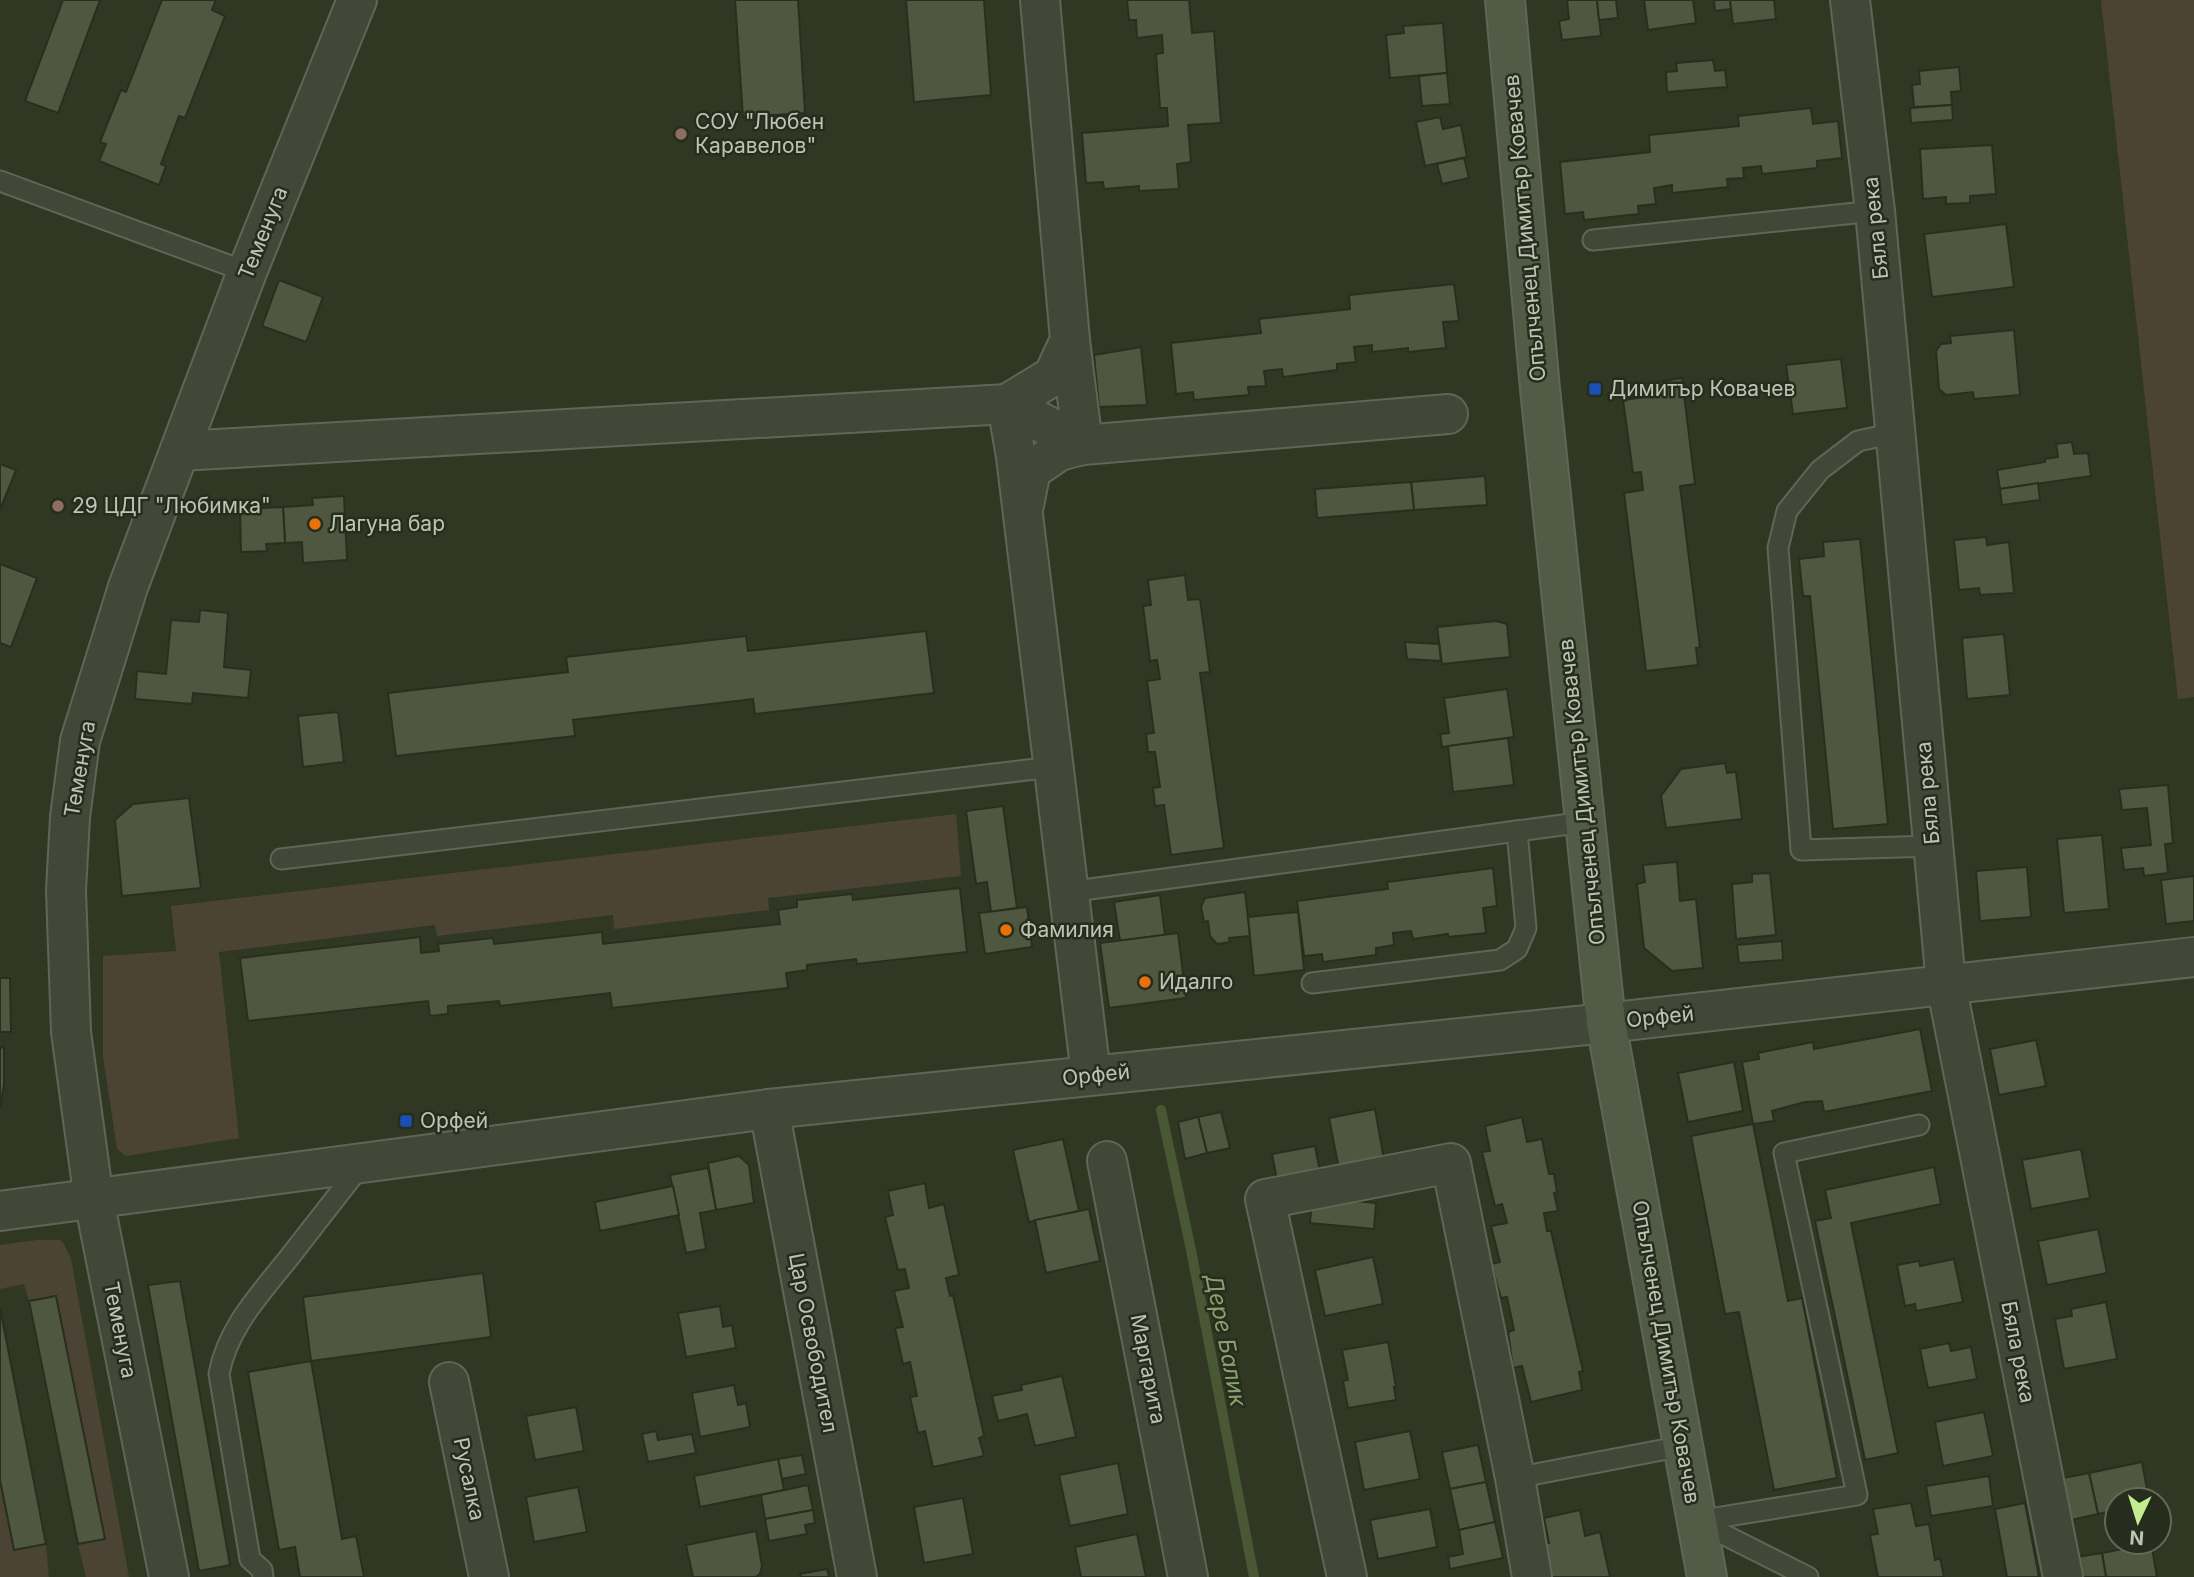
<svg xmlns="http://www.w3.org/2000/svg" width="2194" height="1577" viewBox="0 0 2194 1577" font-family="Inter,sans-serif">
<rect width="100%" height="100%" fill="#303824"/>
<g fill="#4b4334">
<polygon points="2101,0 2194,0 2194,697 2178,699"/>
<polygon points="956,814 961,876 768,898 769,910 614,929 613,915 437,936 435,925 219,952 239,1138 126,1156 117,1149 103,1057 103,956 176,951 171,906"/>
<polygon points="37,1240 60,1240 64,1244 71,1259 129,1577 86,1577 78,1544 105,1538 56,1296 29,1301 24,1284 0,1289 0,1245"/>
<polygon points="0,1480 14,1550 46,1544 49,1577 0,1577"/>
</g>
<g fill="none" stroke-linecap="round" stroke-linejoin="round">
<polyline stroke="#495735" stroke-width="10" points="1161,1110 1191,1250 1254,1577"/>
</g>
<g fill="#4f5741" stroke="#282f1f" stroke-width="2">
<polygon points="63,0 100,0 58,113 25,101"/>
<polygon points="162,0 216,0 212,10 225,16 185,118 179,116 161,164 166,166 159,185 99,161 106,144 100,142 121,90 126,92"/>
<polygon points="735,0 798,0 805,113 743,117"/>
<polygon points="906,0 984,0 991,95 914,102"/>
<polygon points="1127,0 1189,0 1192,33 1214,31 1221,123 1188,125 1191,162 1177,164 1179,189 1139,191 1139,186 1104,189 1103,182 1086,183 1082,133 1168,126 1167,108 1160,108 1156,54 1163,53 1162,35 1137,38 1136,20 1129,20"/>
<polygon points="1567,0 1597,0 1601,36 1562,40 1559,21 1569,19"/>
<polygon points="1597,0 1616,0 1618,18 1599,20"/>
<polygon points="1644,0 1693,0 1696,23 1648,30"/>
<polygon points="1714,0 1730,0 1731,9 1715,11"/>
<polygon points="1730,0 1774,0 1776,19 1733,24"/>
<polygon points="1443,23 1447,73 1390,78 1386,35 1404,33 1403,26"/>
<polygon points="1713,60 1715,71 1725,70 1727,87 1667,92 1666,72 1677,71 1676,63"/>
<polygon points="1959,67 1961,91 1951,92 1952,105 1914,107 1912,85 1920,84 1919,71"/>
<polygon points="1447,73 1450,104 1422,106 1419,76"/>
<polygon points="1952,105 1953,120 1911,123 1910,108"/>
<polygon points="1811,108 1813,124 1838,121 1842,158 1817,161 1817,168 1762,174 1761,166 1743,168 1744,178 1727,179 1728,187 1672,193 1672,185 1654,188 1656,204 1638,206 1639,214 1584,220 1583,212 1565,214 1560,162 1650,152 1649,135 1739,126 1738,116"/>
<polygon points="1440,117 1443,129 1461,125 1467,157 1425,166 1416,122"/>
<polygon points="1992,145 1996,194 1970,196 1970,203 1946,204 1946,197 1923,199 1920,149"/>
<polygon points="1464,158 1469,178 1442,184 1437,164"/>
<polygon points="2006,224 2014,287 1932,297 1924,234"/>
<polygon points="279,280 323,297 306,342 262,326"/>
<polygon points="1454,284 1459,321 1443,322 1446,348 1408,352 1408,348 1372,352 1372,345 1354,347 1356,362 1337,364 1337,370 1283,377 1282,369 1264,371 1266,386 1248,387 1249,395 1194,400 1193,392 1176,394 1171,343 1261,333 1259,319 1350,309 1349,295"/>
<polygon points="2014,330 2020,395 1974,399 1973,392 1946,395 1939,389 1936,351 1941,344 1951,343 1950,336"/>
<polygon points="1141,347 1147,405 1099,407 1094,355"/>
<polygon points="1841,359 1847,408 1793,414 1786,365"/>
<polygon points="1682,378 1695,484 1680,486 1700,647 1696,648 1698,665 1646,671 1624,493 1643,490 1641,472 1633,473 1623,400 1646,397 1645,384"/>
<polygon points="2072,442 2074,454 2088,453 2091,476 2000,489 1997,470 2045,462 2045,459 2058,457 2056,444"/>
<polygon points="0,464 16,470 0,510"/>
<polygon points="1485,476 1487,505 1414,510 1411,482"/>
<polygon points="1411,482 1414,510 1317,518 1315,489"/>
<polygon points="2038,483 2040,500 2002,505 2000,489"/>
<polygon points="344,496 347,560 303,563 302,542 285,543 283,507 313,505 312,498"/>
<polygon points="283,507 285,543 266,544 267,551 241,552 240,509"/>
<polygon points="1986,537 1987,545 2009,542 2014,593 1980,595 1979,588 1959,590 1954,540"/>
<polygon points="1860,539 1888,824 1833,829 1810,596 1803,596 1799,559 1824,556 1823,542"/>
<polygon points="0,564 37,578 11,647 0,643"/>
<polygon points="1185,575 1188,600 1200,599 1210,672 1200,673 1224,848 1171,855 1164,805 1155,806 1153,788 1160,787 1155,752 1148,752 1146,734 1154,733 1147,681 1160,679 1157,660 1150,661 1143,606 1151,605 1148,580"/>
<polygon points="200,610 228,613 224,667 251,670 248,698 193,693 192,704 135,699 137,671 166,674 171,620 199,622"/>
<polygon points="1496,621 1507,624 1510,657 1442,664 1437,627"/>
<polygon points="926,631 934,693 755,714 753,699 573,720 575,736 396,756 388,693 568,672 566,657 746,636 748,651"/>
<polygon points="2004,634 2010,695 1967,699 1962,638"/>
<polygon points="1405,642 1439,644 1441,661 1407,659"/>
<polygon points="1507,689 1514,737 1442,747 1440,734 1449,733 1444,698"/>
<polygon points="338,712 344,762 303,767 298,716"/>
<polygon points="1508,738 1514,785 1453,792 1448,746"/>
<polygon points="1725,763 1727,773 1736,772 1742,819 1666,828 1661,796 1681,769"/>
<polygon points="2168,785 2173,843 2165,844 2168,873 2144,876 2143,868 2124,870 2121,848 2151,845 2147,808 2122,810 2119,789"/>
<polygon points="189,798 201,888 122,896 115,820 133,804"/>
<polygon points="1003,806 1017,908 991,912 987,882 976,884 966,811"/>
<polygon points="2102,835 2109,909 2064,913 2057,839"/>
<polygon points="1677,862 1680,901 1696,899 1703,968 1672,971 1644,948 1637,884 1645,882 1643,865"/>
<polygon points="2027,867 2031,917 1980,921 1976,871"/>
<polygon points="1493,868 1497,906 1483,908 1486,933 1448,937 1448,934 1413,939 1411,931 1393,933 1394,945 1376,948 1376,955 1323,962 1322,954 1304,956 1297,901 1388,889 1387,882"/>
<polygon points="1770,873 1776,935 1736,939 1732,884 1752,882 1752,874"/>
<polygon points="2194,876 2194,921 2166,924 2161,880"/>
<polygon points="960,888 967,952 857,964 856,959 807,965 807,970 786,973 788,988 612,1008 610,993 500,1006 499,1001 448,1006 448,1014 430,1016 428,1001 248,1021 240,958 420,937 421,953 439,951 438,944 493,938 494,944 602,932 603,944 780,924 778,910 797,907 797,900 852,894 853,900"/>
<polygon points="1245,892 1250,936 1229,938 1230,942 1217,944 1210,936 1208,921 1204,922 1201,907 1205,898"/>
<polygon points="1160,895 1165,935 1120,941 1114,902"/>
<polygon points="1027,907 1032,947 985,954 979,913"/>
<polygon points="1298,912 1304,970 1254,976 1248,917"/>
<polygon points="1178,933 1186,998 1109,1008 1100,943"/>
<polygon points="1782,941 1783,960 1739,963 1737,945"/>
<polygon points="0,978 10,978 11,1032 0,1032"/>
<polygon points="1920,1029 1932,1091 1824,1112 1822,1101 1805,1102 1772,1111 1774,1121 1753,1124 1742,1062 1759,1059 1758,1053 1813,1042 1814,1049"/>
<polygon points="2036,1040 2046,1086 1999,1095 1990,1049"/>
<polygon points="4,1047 4,1085 0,1108 0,1048"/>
<polygon points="1734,1062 1743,1111 1688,1122 1678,1073"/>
<polygon points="1375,1109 1384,1160 1339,1169 1329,1118"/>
<polygon points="1221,1112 1230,1148 1207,1153 1198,1117"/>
<polygon points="1198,1117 1207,1153 1185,1159 1178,1122"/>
<polygon points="1522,1117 1527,1142 1542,1139 1549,1174 1554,1174 1557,1192 1554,1193 1558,1211 1544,1213 1547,1231 1551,1231 1583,1371 1579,1372 1582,1390 1531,1402 1522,1366 1513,1368 1508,1332 1514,1330 1507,1297 1501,1298 1491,1264 1500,1262 1491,1226 1507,1223 1502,1204 1495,1206 1482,1152 1490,1151 1485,1126"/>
<polygon points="1753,1124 1788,1301 1802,1298 1837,1478 1774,1490 1739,1312 1725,1314 1691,1136"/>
<polygon points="1063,1139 1079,1211 1029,1222 1013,1150"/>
<polygon points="1315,1146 1320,1172 1277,1180 1272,1154"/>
<polygon points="2081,1149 2090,1198 2031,1209 2022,1160"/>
<polygon points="739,1156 749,1165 754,1203 716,1210 708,1163"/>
<polygon points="1934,1167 1941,1204 1851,1223 1898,1453 1865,1460 1815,1221 1831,1218 1825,1190"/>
<polygon points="708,1168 716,1210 700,1213 706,1249 686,1253 670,1175"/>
<polygon points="925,1183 929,1208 944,1204 959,1275 946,1278 950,1296 953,1295 984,1436 979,1438 984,1456 933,1467 925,1431 918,1433 910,1397 917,1396 910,1362 903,1364 895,1328 903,1327 894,1291 909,1288 905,1269 898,1270 885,1217 893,1215 888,1191"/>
<polygon points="673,1186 679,1215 600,1231 595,1202"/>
<polygon points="1312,1197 1376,1203 1374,1229 1310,1223"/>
<polygon points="1089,1209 1100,1261 1046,1273 1035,1220"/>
<polygon points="2098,1229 2107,1273 2047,1285 2038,1241"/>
<polygon points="1373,1257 1383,1304 1325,1316 1315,1270"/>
<polygon points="1954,1259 1963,1302 1916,1311 1915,1304 1905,1306 1897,1265 1919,1261 1920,1266"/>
<polygon points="483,1273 491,1337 311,1361 303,1297"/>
<polygon points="180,1281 230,1565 199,1571 148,1285"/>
<polygon points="56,1296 105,1539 78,1544 29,1301"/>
<polygon points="2106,1302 2117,1359 2064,1369 2055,1319 2072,1316 2071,1309"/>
<polygon points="720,1306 723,1327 732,1325 736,1348 686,1357 678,1313"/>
<polygon points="0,1308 46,1544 14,1550 0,1480"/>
<polygon points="1388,1342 1396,1387 1394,1387 1396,1400 1348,1408 1343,1381 1348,1380 1342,1350"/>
<polygon points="1949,1343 1951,1351 1971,1347 1977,1379 1928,1388 1920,1349"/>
<polygon points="311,1361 342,1539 356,1536 364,1577 300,1577 295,1547 279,1550 248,1372"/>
<polygon points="1062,1376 1076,1437 1035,1446 1027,1414 998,1421 992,1396 1022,1390 1021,1385"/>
<polygon points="734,1385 738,1405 746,1403 750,1427 700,1437 692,1393"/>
<polygon points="576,1407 584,1451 535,1460 526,1416"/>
<polygon points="1984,1412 1993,1456 1943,1466 1935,1422"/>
<polygon points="656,1431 658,1440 692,1434 696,1453 648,1462 642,1434"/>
<polygon points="1410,1431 1420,1479 1364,1490 1355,1442"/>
<polygon points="1478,1445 1486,1482 1450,1489 1442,1452"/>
<polygon points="802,1455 806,1474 782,1479 778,1459"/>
<polygon points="778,1459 784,1490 700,1507 694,1476"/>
<polygon points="2142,1462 2149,1500 2117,1500 2117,1510 2098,1514 2089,1473"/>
<polygon points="1118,1463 1128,1514 1070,1526 1059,1475"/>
<polygon points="2089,1473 2098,1514 2067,1521 2058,1479"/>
<polygon points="1989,1476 1993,1506 1931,1516 1926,1486"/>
<polygon points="1486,1482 1495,1522 1459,1530 1450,1489"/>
<polygon points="808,1485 813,1510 765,1519 761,1495"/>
<polygon points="578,1487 587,1532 534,1542 526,1497"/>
<polygon points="963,1498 973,1554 924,1563 914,1507"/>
<polygon points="1911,1503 1916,1526 1929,1524 1935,1560 1940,1558 1944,1577 1878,1577 1870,1535 1878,1534 1873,1509"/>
<polygon points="2025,1503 2039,1577 2007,1577 1995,1509"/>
<polygon points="1430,1509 1437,1547 1378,1559 1370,1520"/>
<polygon points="813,1510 815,1523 805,1525 807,1534 769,1541 765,1519"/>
<polygon points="1580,1510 1585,1536 1600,1532 1610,1577 1548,1577 1541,1544 1549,1543 1544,1518"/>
<polygon points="1495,1522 1503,1558 1450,1569 1448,1557 1463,1554 1459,1530"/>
<polygon points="756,1531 762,1566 760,1574 756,1577 693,1577 686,1545"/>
<polygon points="1137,1534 1146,1577 1081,1577 1075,1547"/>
<polygon points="2127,1542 2151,1542 2157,1577 2106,1577 2102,1553 2128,1548"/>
<polygon points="2102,1553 2106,1577 2081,1577 2077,1557"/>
<polygon points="827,1569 829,1577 801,1577 800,1574"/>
</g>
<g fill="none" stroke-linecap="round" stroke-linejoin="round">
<defs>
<g id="lane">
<polyline points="0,181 247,272"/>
<polyline points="1593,240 1875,211"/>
<polyline points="1895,433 1858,441 1820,470 1787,511 1778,548 1801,850 1933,846"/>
<polyline points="281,859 1052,767"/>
<polyline points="1068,892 1517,831"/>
<polyline points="1312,983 1500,960 1517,949 1526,928 1517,831 1585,822"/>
<polyline points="1515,1478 1683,1446"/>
<polyline points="1697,1521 1857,1495 1784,1153 1919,1125"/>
<polyline points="1697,1521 1808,1577"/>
<path d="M 263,1577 L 262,1570 L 250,1559 L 219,1374 C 227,1329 260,1294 288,1259 C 313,1227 337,1196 362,1164"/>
</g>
<g id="street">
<polyline points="1040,0 1070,340 1053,376 1007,404 1016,457 1091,1075"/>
<polyline points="1850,0 1875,211 1946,984 2063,1577"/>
<polyline points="180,451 1007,404 1083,445 1448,414"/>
<polyline points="1024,505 1031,470 1059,451 1083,445 1070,340"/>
<polyline points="769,1109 857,1577"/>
<polyline points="1107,1161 1188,1577"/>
<polyline points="0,1211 769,1109 1606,1023 2194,957"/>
<polyline points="449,1382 489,1577"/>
<polyline points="169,1577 94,1200 71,1032 66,890 70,817 80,741 128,587 247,272 357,0"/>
<polyline points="1347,1577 1265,1199 1451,1163 1515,1478 1532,1577"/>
</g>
<polyline id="secondary" points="1505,0 1540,389 1606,1023 1707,1577"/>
</defs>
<use href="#lane" stroke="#5f6656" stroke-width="23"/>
<use href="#street" stroke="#5f6656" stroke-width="42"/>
<use href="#secondary" stroke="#5f6656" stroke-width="42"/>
<use href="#lane" stroke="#414838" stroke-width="19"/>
<use href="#street" stroke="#414838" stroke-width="38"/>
<use href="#secondary" stroke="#515b46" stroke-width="38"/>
</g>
<g fill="#8d6e63" stroke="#262d1d" stroke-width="2.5">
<circle cx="681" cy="134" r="7"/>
<circle cx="58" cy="506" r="7"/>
</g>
<g fill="#1a4fb4" stroke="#262d1d" stroke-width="2.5">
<rect x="1588" y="382" width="14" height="14" rx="3.5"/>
<rect x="399" y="1114" width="14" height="14" rx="3.5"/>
</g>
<g fill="#e8710a" stroke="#262d1d" stroke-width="2.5">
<circle cx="315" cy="524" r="7"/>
<circle cx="1006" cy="930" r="7"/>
<circle cx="1145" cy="982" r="7"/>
</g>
<g text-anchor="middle" stroke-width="5" stroke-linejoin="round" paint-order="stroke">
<g font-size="21" fill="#bdc4b3" stroke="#262d1d" text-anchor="start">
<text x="695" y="129">СОУ "Любен<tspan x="695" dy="24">Каравелов"</tspan></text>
<text x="1609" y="396">Димитър Ковачев</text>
<text x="72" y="513">29 ЦДГ "Любимка"</text>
<text x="329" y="531">Лагуна бар</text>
<text x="1020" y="937">Фамилия</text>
<text x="1159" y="989">Идалго</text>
<text x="420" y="1128">Орфей</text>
</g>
<g font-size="21" fill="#bdc4b3" stroke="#262d1d">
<text transform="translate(1525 228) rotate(-95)" y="7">Опълченец Димитър Ковачев</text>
<text transform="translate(1876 228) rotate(-96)" y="7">Бяла река</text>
<text transform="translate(263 233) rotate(-68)" y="7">Теменуга</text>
<text transform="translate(80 769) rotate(-80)" y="7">Теменуга</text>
<text transform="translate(1582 792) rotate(-96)" y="7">Опълченец Димитър Ковачев</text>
<text transform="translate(1928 793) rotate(-95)" y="7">Бяла река</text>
<text transform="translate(1660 1017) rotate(-6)" y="7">Орфей</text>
<text transform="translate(1096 1075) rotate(-6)" y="7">Орфей</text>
<text transform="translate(120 1330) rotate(79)" y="7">Теменуга</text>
<text transform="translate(813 1343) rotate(79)" y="7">Цар Освободител</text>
<text transform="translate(1666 1352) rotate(80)" y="7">Опълченец Димитър Ковачев</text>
<text transform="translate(2018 1352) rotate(79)" y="7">Бяла река</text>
<text transform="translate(1148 1369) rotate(79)" y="7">Маргарита</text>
<text transform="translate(469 1479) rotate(78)" y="7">Русалка</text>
</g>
<g font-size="23" font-style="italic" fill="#8ca06f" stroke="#262d1d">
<text transform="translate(1226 1340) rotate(79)" y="8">Дере Балик</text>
</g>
</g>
<g transform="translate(2138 1521) rotate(184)"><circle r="33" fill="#262d1d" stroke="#626959" stroke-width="2"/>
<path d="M0-5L12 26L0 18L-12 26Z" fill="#c4ec90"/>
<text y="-10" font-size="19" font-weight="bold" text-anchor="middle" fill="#bdc4b3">N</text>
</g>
</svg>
